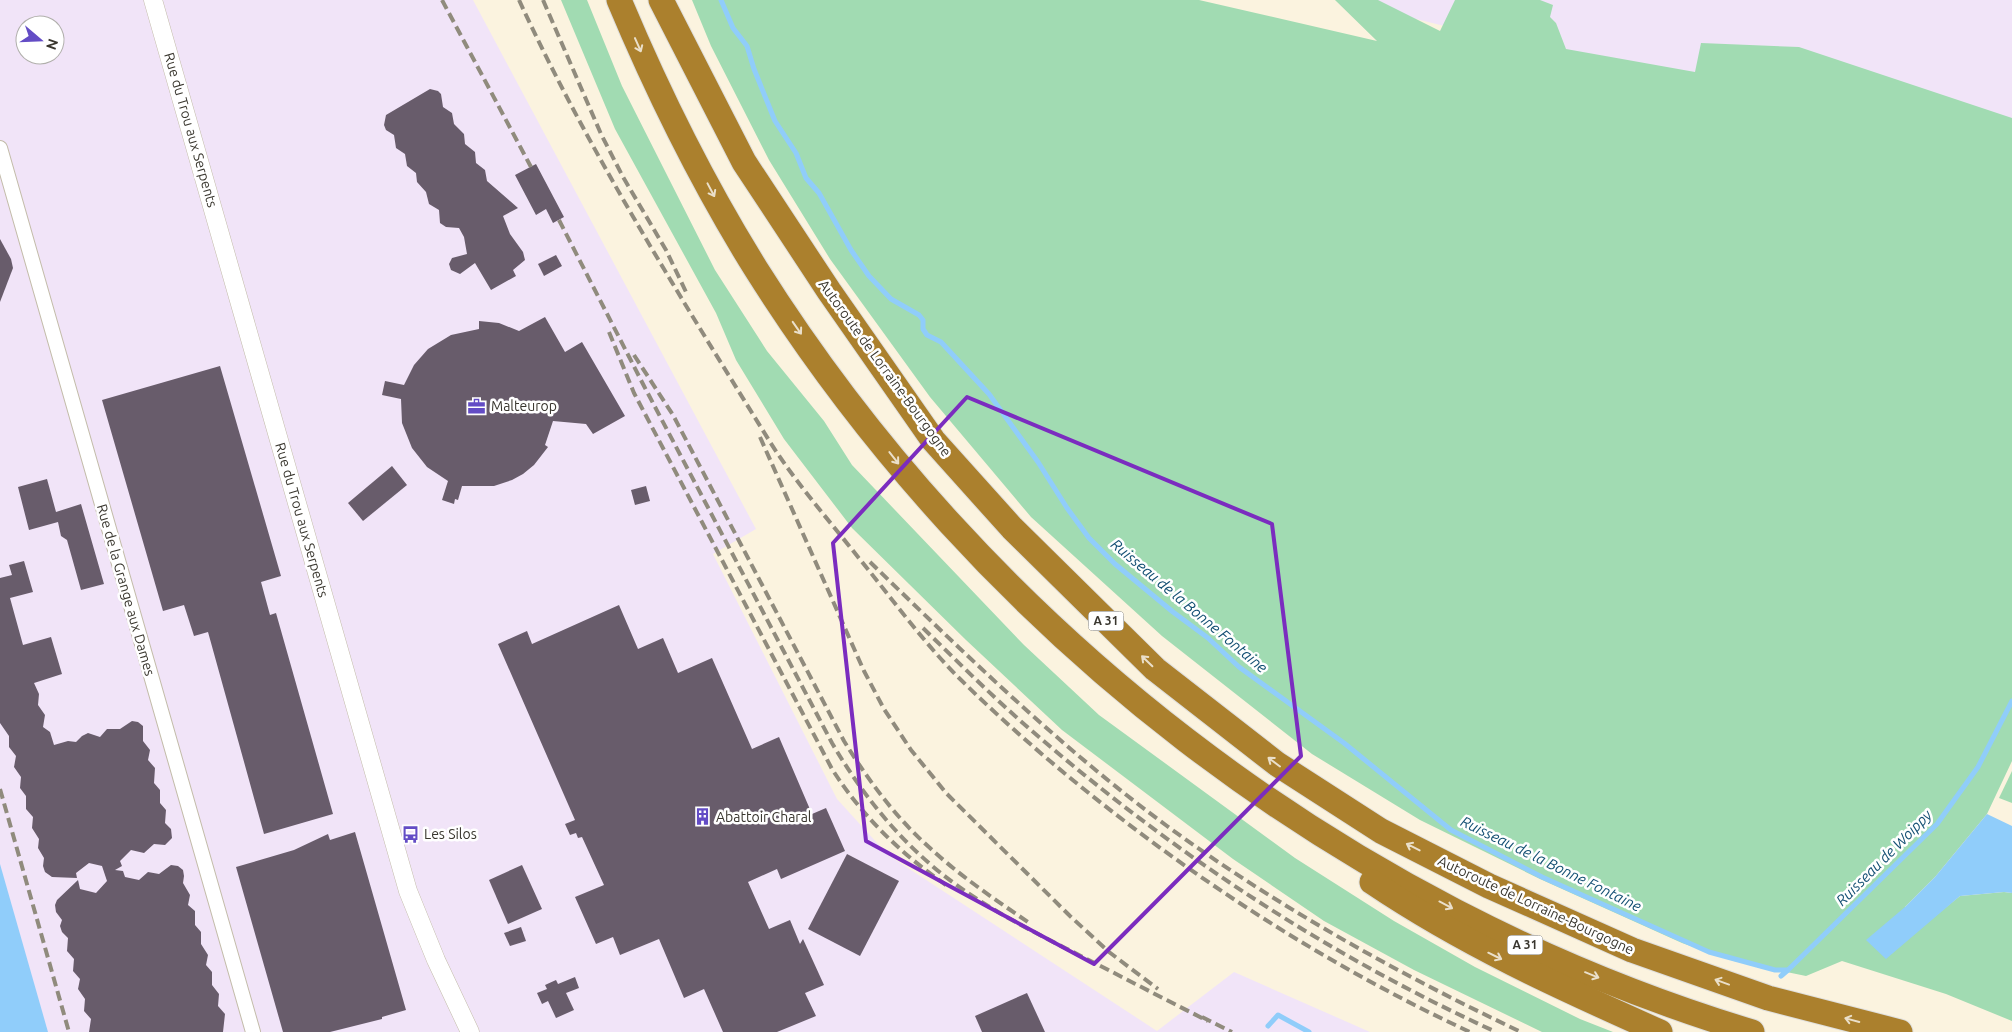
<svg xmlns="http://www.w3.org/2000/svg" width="2012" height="1032" viewBox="0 0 2012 1032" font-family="Ubuntu,sans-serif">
<rect width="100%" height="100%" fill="#fbf3df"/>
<g fill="#f1e4f8" fill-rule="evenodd">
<path d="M 0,0 L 473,0 L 756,529 L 713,554 L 837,799 L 888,855 L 1157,1031 L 1234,972 L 1370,1032 L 0,1032 ZM 25,25 L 55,25 L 55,55 L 25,55 Z"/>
<polygon points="1358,0 2012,0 2012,124 1858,84 1608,66 1367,7"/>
</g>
<g fill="#a1dbb2">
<polygon points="561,0 587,0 622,86 715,270 767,351 824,421 852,465 1024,645 1099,715 1295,858 1394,921 1475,967 1580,1019 1613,1032 1542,1032 1414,970 1324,921 1233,859 1062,730 966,640 852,528 784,439 736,360 716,313 615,129"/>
<polygon points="692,0 1199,0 1377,41 1335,0 1378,0 1440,31 1455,0 1540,0 1553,5 1550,17 1556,23 1566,49 1695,72 1701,43 1799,47 2012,118 2012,761 1987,814 1935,877 1905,907 1925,924 1960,896 2004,892 2012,893 2012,1021 1946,994 1842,961 1806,976 1734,961 1682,943 1540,879 1420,820 1312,754 1162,636 1031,517 930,397 830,259 769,160 711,46"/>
<polygon points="2012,771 2012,803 1999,798"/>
</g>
<g fill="#90cdfa">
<polygon points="1987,814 2012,826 2012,893 2004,892 1960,896 1886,959 1866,940 1905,907 1935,877"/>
<polygon points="0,864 48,1032 0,1032"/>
</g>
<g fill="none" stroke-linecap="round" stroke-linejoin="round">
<g stroke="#90cdfa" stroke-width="5">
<polyline points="721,0 733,28 747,46 754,69 775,121 796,153 806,178 819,193 851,250 869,276 891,299 919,315 923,320 923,329 927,335 941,342 989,394 1038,462 1067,508 1089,538 1115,564 1173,612 1208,638 1239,667 1344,743 1451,830 1542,877 1709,952 1775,970 1788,970 1781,976"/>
<polyline points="1788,970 1937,824 1978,767 2012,701"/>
<polyline points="1268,1026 1278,1015 1309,1032"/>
</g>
</g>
<g fill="#685c6b">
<polygon points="430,89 438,91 441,94 443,107 452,113 454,124 464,134 465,144 475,152 476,163 485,170 487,181 518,208 503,216 510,234 523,252 525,260 513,270 516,276 491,290 475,263 460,274 451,270 449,264 452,258 467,254 464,237 459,228 446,227 440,223 439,210 429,204 426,192 417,182 416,173 407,166 405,154 396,148 394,135 386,130 384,125 386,115"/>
<polygon points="536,164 564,217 553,223 546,209 536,215 515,175"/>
<polygon points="0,239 11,259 13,268 0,302"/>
<polygon points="556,255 562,266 544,276 538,264"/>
<polygon points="545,317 565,352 582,342 625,416 593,434 586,424 553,421 545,445 548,447 534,465 523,474 512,480 494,486 462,486 458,500 455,499 454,504 442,500 448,481 427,467 412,448 402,423 401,399 382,395 385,381 404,385 414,365 428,349 451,335 479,329 479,321 499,323 519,331"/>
<polygon points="220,366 281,576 261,582 270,615 276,613 333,814 264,834 208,632 194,636 184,605 163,611 102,400"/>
<polygon points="392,466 407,485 363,521 348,503"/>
<polygon points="47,479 56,512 81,504 104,584 81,590 67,540 61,536 58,522 29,530 18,487"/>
<polygon points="646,486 650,501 635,505 631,490"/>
<polygon points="24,561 33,592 10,598 23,645 51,637 62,674 34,683 39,694 38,705 45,715 43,727 50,732 54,745 68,741 76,742 82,736 88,733 100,737 107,729 120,729 132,721 138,722 143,726 143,741 150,750 148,760 155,768 154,783 160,790 160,803 166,810 165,823 171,829 172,838 165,845 154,844 144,853 131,850 120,861 122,866 115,870 123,871 125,877 139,880 148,872 159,874 171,865 178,866 183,870 184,876 183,883 190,895 188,905 195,911 195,925 201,932 201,944 208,955 206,965 212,972 212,985 219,994 218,1006 225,1014 223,1032 89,1032 91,1019 84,1011 85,999 78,989 80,979 73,971 74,959 67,951 68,938 62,932 60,926 62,920 56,912 55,905 57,900 78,880 80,889 96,893 107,881 102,866 89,863 76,873 77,878 52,877 45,872 43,866 44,858 38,848 39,839 32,828 33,817 26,809 26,796 20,788 21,777 14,767 16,756 9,747 9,736 0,723 0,578 12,575 9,565"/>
<polygon points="619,605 638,649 663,638 678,673 712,658 752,749 779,737 812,814 826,808 845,851 781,879 777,869 748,882 769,929 790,920 800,944 803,939 824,985 805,993 816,1016 777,1032 723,1032 704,989 684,998 659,939 620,955 613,937 596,944 575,897 604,885 582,837 578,838 576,833 570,835 565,824 575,820 498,644 527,631 532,644"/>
<polygon points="355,832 406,1010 382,1017 382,1019 330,1032 283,1032 236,867 294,850 328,834 330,840"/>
<polygon points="847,854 899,881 860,956 808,929"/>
<polygon points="522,865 542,909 508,924 489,880"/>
<polygon points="521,927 526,941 510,946 504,933"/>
<polygon points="575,977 579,988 566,993 574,1010 556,1018 548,1001 542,1004 537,993 547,989 545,985 556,980 558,984"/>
<polygon points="1027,993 1045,1032 982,1032 975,1016"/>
</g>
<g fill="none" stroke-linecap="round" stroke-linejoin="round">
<defs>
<polyline id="minor" points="0,148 253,1032"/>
<polyline id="tertiary" points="153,0 408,891 436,960 470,1032"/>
<g id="motorway">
<path d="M 619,0 C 658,93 703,184 756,269 C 984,631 1342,908 1752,1032"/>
<polyline points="661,0 744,162 829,291 933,440 1012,528 1155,669 1277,764 1381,831 1489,886 1632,950 1768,998 1900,1032"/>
<path d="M 1372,882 C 1464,944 1559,987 1660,1032"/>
</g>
</defs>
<use href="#minor" stroke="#c3bca9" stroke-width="16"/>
<use href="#tertiary" stroke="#c3bca9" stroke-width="19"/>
<use href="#motorway" stroke="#dfdfde" stroke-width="27"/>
<use href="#minor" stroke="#fff" stroke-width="14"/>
<use href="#tertiary" stroke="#fff" stroke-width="18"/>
<use href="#motorway" stroke="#ab802d" stroke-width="25"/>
<g stroke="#908b7d" stroke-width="4" stroke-dasharray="10 5" stroke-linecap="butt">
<polyline points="442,0 531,167"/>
<path d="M 519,0 C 590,154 681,298 770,442 C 796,483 828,519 858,557 C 890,596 920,638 956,675 C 990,709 1026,741 1063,772 C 1187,875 1324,964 1470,1032"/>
<polyline points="543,0 601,134 623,177 666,250 686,292"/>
<path d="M 559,220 L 644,386 L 832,743 C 859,789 890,829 930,864 C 970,899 1018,924 1065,948 C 1113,972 1160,997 1208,1021"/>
<path d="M 609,332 L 634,393 L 832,769 C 862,816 900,853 946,885"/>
<path d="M 634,355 L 673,415 L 844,741 C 868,780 896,818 930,848 C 959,875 994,899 1028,922"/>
<polyline points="760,437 864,671 884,709 911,750 947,794 1070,916 1109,952 1158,989"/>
<path d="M 870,562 C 965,654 1060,747 1167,826 C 1278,907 1397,973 1521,1032"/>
<path d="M 923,628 C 961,665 999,703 1039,737 C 1177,856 1330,956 1496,1032"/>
<polyline points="0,789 69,1032"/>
<polyline points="1202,1017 1232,1032"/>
</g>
</g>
<defs><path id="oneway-shaft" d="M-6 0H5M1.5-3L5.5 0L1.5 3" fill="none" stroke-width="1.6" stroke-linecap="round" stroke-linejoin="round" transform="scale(1.25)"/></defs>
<g stroke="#eadfca">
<use href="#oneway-shaft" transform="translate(638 45) rotate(66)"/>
<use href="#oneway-shaft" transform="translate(711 190) rotate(62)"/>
<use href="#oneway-shaft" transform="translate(797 328) rotate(55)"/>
<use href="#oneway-shaft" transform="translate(894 458) rotate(52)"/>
<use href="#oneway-shaft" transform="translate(1147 661) rotate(-136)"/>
<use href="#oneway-shaft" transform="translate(1274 762) rotate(-143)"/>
<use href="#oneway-shaft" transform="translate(1413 847) rotate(-153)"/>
<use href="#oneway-shaft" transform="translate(1446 905) rotate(28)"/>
<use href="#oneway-shaft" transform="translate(1495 956) rotate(26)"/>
<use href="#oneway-shaft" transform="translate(1592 975) rotate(22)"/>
<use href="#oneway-shaft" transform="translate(1722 982) rotate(-160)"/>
<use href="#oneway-shaft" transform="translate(1852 1020) rotate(-165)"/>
</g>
<path fill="none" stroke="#7b2cbf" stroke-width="4" stroke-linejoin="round" d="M 967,397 L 1272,524 L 1301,756 L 1094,964 L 866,841 L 833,543 Z"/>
<defs>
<symbol id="office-bare" viewBox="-9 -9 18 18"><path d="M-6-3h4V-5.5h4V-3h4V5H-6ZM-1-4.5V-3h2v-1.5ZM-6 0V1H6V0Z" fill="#634cc5" stroke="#fff" stroke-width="2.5" paint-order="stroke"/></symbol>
<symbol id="building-bare" viewBox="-9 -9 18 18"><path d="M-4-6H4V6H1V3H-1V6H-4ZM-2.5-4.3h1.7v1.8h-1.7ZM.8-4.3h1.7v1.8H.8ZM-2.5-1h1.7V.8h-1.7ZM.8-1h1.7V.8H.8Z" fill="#634cc5" stroke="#fff" stroke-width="2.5" paint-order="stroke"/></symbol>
<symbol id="bus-bare" viewBox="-9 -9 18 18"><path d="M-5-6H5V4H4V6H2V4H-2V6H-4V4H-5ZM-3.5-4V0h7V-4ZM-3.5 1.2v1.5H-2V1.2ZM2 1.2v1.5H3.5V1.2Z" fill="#634cc5" stroke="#fff" stroke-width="2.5" paint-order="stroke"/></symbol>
</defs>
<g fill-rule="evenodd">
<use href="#office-bare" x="464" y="394" width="25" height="25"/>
<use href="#building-bare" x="690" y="804" width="25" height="25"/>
<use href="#bus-bare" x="398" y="822" width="25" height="25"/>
</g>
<g text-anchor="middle" stroke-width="5" stroke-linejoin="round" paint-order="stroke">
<g fill="#fff" stroke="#74726d" stroke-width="1">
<rect x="1088.5" y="611.5" width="35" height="19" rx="4"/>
<rect x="1507.5" y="935.5" width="35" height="19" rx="4"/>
</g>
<g font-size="12" font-weight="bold" fill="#39362e">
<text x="1106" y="625">A 31</text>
<text x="1525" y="949">A 31</text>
</g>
<g font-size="14" fill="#39362e" stroke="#fff">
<text transform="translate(191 130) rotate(74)" y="5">Rue du Trou aux Serpents</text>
<text transform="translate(885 368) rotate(54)" y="5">Autoroute de Lorraine-Bourgogne</text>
<text transform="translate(302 520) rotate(74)" y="5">Rue du Trou aux Serpents</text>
<text transform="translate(126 590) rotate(74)" y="5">Rue de la Grange aux Dames</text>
<text transform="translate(1536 905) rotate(25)" y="5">Autoroute de Lorraine-Bourgogne</text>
</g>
<g font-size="14" fill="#39362e" stroke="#fff" text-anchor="start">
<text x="491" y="411">Malteurop</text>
<text x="716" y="822">Abattoir Charal</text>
<text x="424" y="839">Les Silos</text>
</g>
<g font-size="15" font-style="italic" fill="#134f73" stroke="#fff">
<text transform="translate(1189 606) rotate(40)" y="5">Ruisseau de la Bonne Fontaine</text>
<text transform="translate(1884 858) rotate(-45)" y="5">Ruisseau de Woippy</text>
<text transform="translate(1551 864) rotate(26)" y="5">Ruisseau de la Bonne Fontaine</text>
</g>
</g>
<g transform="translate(40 40) rotate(109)"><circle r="24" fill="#ffffff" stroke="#b0afab"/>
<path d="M0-4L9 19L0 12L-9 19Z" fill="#634cc5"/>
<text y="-8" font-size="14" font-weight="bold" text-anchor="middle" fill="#39362e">N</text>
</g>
</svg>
